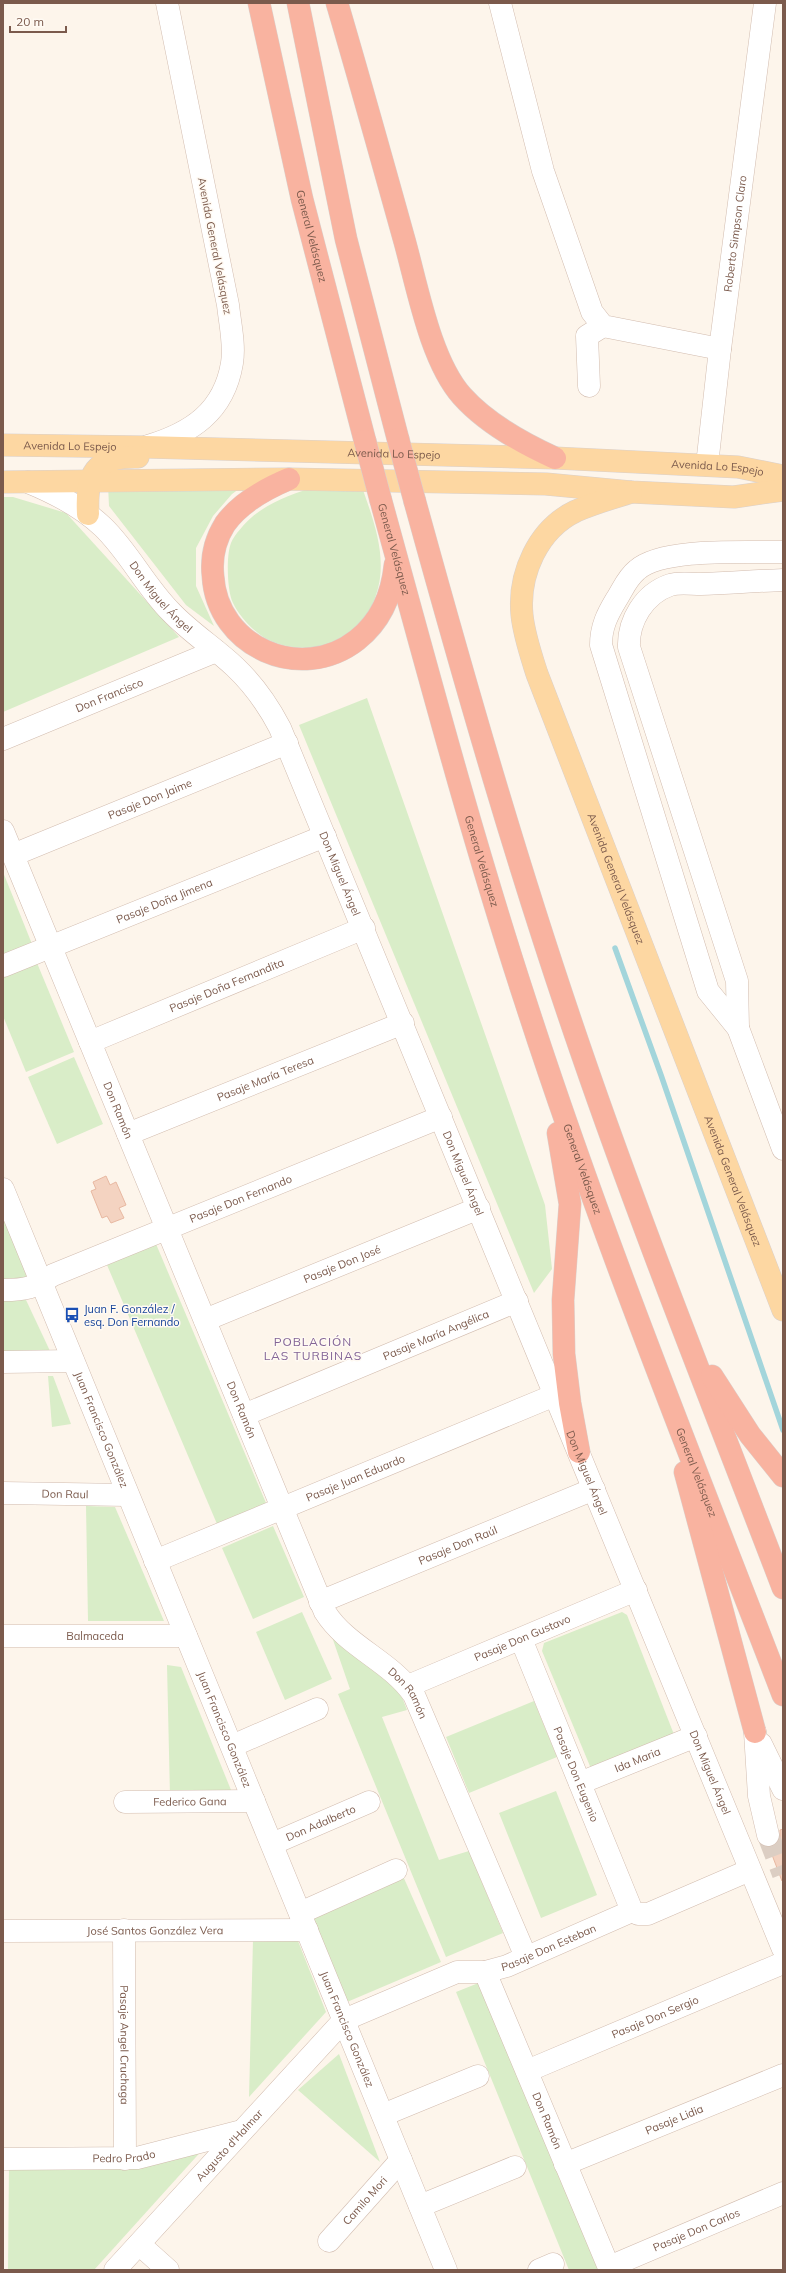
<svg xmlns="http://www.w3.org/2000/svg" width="786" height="2273" viewBox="0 0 786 2273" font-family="Mulish,sans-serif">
<rect width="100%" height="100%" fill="#fdf5eb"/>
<g fill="#d9edc8">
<polygon points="246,484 232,494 213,516 196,548 196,586 214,626 186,605 109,506 108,485"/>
<path d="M 317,486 L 362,487 C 372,516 384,547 380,578 C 377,600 365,625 347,637 C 326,652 287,651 265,638 C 253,631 239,616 233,603 C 227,591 226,555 231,543 C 234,535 246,522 252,517 C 271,501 293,494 317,486 Z"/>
<polygon points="3,497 13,497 66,513 179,637 3,712"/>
<polygon points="367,698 545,1205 552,1269 534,1293 299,725"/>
<polygon points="3,872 32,944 3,956"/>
<polygon points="37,963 74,1052 26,1072 3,1016 3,977"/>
<polygon points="74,1057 103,1124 57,1144 28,1077"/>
<polygon points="3,1216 31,1283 3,1282"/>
<polygon points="156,1244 266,1503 217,1524 107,1265"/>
<polygon points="3,1300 26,1300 50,1351 3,1352"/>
<polygon points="48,1376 53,1376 71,1424 52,1427"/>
<polygon points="86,1506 115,1507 164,1621 88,1621"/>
<polygon points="273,1526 304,1597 253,1619 222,1548"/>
<polygon points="302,1612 332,1679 285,1700 256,1632"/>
<polygon points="622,1612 627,1615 675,1737 592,1771 542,1651 544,1643"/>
<polygon points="331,1634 397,1684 407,1710 382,1717 439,1860 469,1851 503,1933 446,1957 338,1694 350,1689"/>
<polygon points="167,1665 181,1667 233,1795 170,1796"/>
<polygon points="534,1701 557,1757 469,1793 446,1737"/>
<polygon points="556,1791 597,1895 541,1918 499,1813"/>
<polygon points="403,1876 441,1962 347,2002 310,1917"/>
<polygon points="253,1940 298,1941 326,2012 249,2097"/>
<polygon points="481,1982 601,2270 569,2270 456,1992"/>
<polygon points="339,2054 380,2162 298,2090"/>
<polygon points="205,2147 94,2270 8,2270 9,2165"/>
</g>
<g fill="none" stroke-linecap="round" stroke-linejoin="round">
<polyline stroke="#a3d5db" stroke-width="5.5" points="615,948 661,1075 783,1430"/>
</g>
<g fill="#f4d3c1" stroke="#e8b8a1">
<polygon points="106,1176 110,1185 116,1182 126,1205 119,1208 124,1218 111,1223 107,1216 102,1218 91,1191 96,1189 93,1182"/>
<polygon points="783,1829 783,1881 782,1881 769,1847 777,1844 780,1838 780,1830"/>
</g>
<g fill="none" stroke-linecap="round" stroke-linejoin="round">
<polyline stroke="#dccec3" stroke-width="22" stroke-dasharray="22 11" stroke-linecap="butt" points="768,1835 783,1874"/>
<defs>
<g id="minor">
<polyline points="500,3 543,171 592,312 603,326 720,349"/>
<polyline points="589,386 587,336 603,326"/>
<path d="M 148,446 C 191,433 224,412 232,363 C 235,345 230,324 228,305 L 167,3"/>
<path id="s1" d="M 707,465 L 720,349 L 765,3"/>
<path id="s2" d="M 28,482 C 55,493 81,506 103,527 C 129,552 145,586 171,612 C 191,633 215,648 235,667 C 254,685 268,705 280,728 L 783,1949"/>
<path d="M 783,552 C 748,553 663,547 637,570 C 627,578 623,589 616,600 C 607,615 601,627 601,645 L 708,991 L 738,1028 L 783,1149"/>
<path id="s3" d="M 3,739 L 216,651"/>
<path id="s4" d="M 3,831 L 325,1612 C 347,1647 391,1661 414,1695 L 526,1957"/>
<path id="s5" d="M 13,855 L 287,743"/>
<path id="s6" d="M 3,966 L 325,836"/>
<path d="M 738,1028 L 737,981 L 629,647 C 628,621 644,594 670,585 C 679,582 691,584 701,584 C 728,583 756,581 783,580"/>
<path id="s7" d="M 90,1042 L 364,928"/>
<path id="s8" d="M 128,1134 L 403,1023"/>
<path id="s9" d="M 3,1189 L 446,2270"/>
<path id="s10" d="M 3,1290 C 26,1290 34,1288 53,1275 L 441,1117"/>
<path id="s11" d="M 205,1320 L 479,1208"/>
<polyline points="3,1362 73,1361"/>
<path id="s12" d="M 244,1415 L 517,1301"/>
<path id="s13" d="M 3,1493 L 127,1495"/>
<path id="s14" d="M 155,1561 L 555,1395"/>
<path id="s15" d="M 320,1602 L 594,1489"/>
<path id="s16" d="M 3,1636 L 186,1636"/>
<path id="s17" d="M 521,1639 L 632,1911"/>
<path id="s18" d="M 408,1686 L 636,1590"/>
<polyline points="755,1732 759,1796 768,1835"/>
<polyline points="761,1744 783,1789"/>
<polyline points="232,1746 317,1709"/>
<path id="s19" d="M 580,1783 L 696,1736"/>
<path id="s20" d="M 125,1802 L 254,1801"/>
<path id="s21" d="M 272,1844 L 369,1802"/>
<polyline points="632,1911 638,1914 648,1914 750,1870"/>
<polyline points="300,1913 396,1870"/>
<path id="s22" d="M 124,1930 L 125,2159"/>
<path id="s23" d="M 3,1931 L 307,1930"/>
<path id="s24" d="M 485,1972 L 610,2270"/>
<path id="s25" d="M 527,2071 L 783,1963"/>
<polyline points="383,2115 478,2076"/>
<path id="s26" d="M 3,2159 L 137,2158 L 242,2131"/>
<path id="s27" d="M 565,2164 L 783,2075"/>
<polyline points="420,2206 515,2167"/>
<path id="s28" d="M 329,2241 L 401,2160"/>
<polyline points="139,2244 168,2270"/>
<path id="s29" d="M 609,2267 L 783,2193"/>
<path id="s30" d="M 115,2270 L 344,2020 L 457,1972 L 485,1972 L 507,1966 L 632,1911"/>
<polyline points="539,2270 553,2264"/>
</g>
<g id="major">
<path id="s31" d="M 3,445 L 145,447 L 555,458 L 738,467 L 783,476"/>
<polyline points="3,482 289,479 546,484 631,492 734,497 783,490"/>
<path id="s32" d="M 631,492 C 613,498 594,503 576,511 C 538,529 518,574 522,615 C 524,635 531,655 537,674 L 783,1310"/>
<path d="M 88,514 C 86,474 94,456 138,457"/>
</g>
<g id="highway">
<path id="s33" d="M 259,3 L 302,199 L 365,441"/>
<polyline points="298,3 346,239 398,439"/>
<path d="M 337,3 C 360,81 382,160 404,239 C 417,285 430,360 462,396 C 487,424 522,443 555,458"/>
<path d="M 289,479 C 265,489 240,503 225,524 C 215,540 211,558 213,576 C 217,647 301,684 357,640 C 381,621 392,595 395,565"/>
<path id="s34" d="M 381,501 C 427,668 471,835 525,1000 C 601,1235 694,1464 783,1695"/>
<path d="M 415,502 C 466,687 519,872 582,1054 C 644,1234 715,1410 783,1588"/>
<polyline points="558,1133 570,1204 563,1300 564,1354 570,1403 579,1452"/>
<polyline points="712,1376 750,1435 783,1476"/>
<polyline points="685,1472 755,1732"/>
</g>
</defs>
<use href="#minor" stroke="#d2bcaf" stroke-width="23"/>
<use href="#major" stroke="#dad1cd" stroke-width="23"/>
<use href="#highway" stroke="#dad1cd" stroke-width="23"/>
<use href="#minor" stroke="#fff" stroke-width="22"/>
<use href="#major" stroke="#fdd7a2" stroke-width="22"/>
<use href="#highway" stroke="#f9b3a0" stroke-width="22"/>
<defs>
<g id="highway-bridge">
<polyline points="398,439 415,502"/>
<polyline points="365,441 381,501"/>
</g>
</defs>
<use href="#highway-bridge" stroke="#dad1cd" stroke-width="23" stroke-linecap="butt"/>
<use href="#highway-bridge" stroke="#f9b3a0" stroke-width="22"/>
</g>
<defs>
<symbol id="bus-bare" viewBox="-9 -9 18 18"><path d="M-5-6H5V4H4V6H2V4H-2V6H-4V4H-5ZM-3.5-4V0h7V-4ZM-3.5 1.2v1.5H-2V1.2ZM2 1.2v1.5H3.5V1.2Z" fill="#1a4fb4" stroke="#fffaf3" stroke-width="2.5" paint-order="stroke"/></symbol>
</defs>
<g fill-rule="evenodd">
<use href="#bus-bare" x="61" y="1304" width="22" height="22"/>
</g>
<g text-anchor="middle" stroke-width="3" stroke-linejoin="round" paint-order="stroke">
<g font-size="11" fill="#7b5a4c" stroke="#fffaf3">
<text dy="4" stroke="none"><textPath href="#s1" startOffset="233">Roberto Simpson Claro</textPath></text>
<text dy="4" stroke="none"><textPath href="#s33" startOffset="239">General Velásquez</textPath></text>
<text transform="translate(215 246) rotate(79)" y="4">Avenida General Velásquez</text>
<text dy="4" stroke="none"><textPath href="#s31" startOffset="67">Avenida Lo Espejo</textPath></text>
<text dy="4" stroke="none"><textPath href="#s31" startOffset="391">Avenida Lo Espejo</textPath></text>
<text dy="4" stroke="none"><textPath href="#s31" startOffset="715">Avenida Lo Espejo</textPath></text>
<text dy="4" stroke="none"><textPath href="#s34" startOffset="50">General Velásquez</textPath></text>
<text dy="4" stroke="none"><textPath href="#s2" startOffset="179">Don Miguel Ángel</textPath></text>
<text dy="4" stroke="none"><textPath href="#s3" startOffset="115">Don Francisco</textPath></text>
<text dy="4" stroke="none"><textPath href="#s5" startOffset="148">Pasaje Don Jaime</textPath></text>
<text dy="4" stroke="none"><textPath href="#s34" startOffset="374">General Velásquez</textPath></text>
<text dy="4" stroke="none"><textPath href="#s2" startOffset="515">Don Miguel Ángel</textPath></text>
<text dy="4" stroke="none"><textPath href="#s32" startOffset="463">Avenida General Velásquez</textPath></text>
<text dy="4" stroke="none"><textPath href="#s6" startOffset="174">Pasaje Doña Jimena</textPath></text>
<text dy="4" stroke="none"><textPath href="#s7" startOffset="148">Pasaje Doña Fernandita</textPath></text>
<text dy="4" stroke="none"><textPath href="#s8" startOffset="148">Pasaje María Teresa</textPath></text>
<text dy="4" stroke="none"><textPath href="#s4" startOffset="302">Don Ramón</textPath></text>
<text dy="4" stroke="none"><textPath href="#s34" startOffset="698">General Velásquez</textPath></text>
<text dy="4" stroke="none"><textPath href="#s2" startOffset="839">Don Miguel Ángel</textPath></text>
<text dy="4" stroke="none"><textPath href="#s32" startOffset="787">Avenida General Velásquez</textPath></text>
<text dy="4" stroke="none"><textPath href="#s10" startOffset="256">Pasaje Don Fernando</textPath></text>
<text dy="4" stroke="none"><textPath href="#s11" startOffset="148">Pasaje Don José</textPath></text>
<text dy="4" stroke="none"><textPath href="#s12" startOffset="208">Pasaje María Angélica</textPath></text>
<text dy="4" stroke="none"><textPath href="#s4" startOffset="626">Don Ramón</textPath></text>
<text dy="4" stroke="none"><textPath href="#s9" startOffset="260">Juan Francisco González</textPath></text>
<text dy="4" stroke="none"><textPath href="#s2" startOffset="1163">Don Miguel Ángel</textPath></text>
<text dy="4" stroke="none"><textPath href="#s34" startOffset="1022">General Velásquez</textPath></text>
<text dy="4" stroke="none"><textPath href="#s14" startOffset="217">Pasaje Juan Eduardo</textPath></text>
<text dy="4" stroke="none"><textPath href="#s13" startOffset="62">Don Raul</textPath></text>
<text dy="4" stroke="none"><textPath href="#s15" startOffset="149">Pasaje Don Raúl</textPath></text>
<text dy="4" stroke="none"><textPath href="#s16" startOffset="92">Balmaceda</textPath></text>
<text dy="4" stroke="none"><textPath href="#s18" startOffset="124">Pasaje Don Gustavo</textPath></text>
<text dy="4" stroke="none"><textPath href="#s4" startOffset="962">Don Ramón</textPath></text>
<text dy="4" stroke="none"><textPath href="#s9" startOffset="584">Juan Francisco González</textPath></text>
<text dy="4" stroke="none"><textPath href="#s19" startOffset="62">Ida Maria</textPath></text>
<text dy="4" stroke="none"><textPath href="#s2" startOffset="1487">Don Miguel Ángel</textPath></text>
<text dy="4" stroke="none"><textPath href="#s17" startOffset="146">Pasaje Don Eugenio</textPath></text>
<text dy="4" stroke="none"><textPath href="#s20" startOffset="65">Federico Gana</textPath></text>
<text dy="4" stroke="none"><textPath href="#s21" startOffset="53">Don Adalberto</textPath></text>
<text dy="4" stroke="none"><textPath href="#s23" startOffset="152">José Santos González Vera</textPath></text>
<text dy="4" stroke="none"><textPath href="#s30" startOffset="558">Pasaje Don Esteban</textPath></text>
<text dy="4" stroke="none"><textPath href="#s25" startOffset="139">Pasaje Don Sergio</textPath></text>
<text dy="4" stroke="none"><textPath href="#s9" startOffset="908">Juan Francisco González</textPath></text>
<text dy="4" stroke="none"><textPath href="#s22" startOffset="115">Pasaje Angel Cruchaga</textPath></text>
<text dy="4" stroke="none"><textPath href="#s27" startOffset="118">Pasaje Lidia</textPath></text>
<text dy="4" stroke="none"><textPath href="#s24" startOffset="161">Don Ramón</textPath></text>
<text dy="4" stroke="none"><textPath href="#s30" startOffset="169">Augusto d'Halmar</textPath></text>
<text dy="4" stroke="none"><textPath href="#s26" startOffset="121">Pedro Prado</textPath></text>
<text dy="4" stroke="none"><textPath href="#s28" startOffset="54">Camilo Mori</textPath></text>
<text dy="4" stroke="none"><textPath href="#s29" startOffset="95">Pasaje Don Carlos</textPath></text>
</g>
<g font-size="11" fill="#164399" stroke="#fffaf3" text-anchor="start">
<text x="84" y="1313">Juan F. González /<tspan x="84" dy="13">esq. Don Fernando</tspan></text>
</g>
<g font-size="12" letter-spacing="1" fill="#836496" stroke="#fffaf3">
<text x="313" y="1346">POBLACIÓN<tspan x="313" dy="14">LAS TURBINAS</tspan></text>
</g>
</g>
<rect width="786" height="2273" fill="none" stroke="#7b5a4c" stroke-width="8"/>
<path d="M10 26v6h56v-6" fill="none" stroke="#7b5a4c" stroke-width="2"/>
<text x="16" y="26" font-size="12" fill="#7b5a4c" stroke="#fffaf3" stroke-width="3" paint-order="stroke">20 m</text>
</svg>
